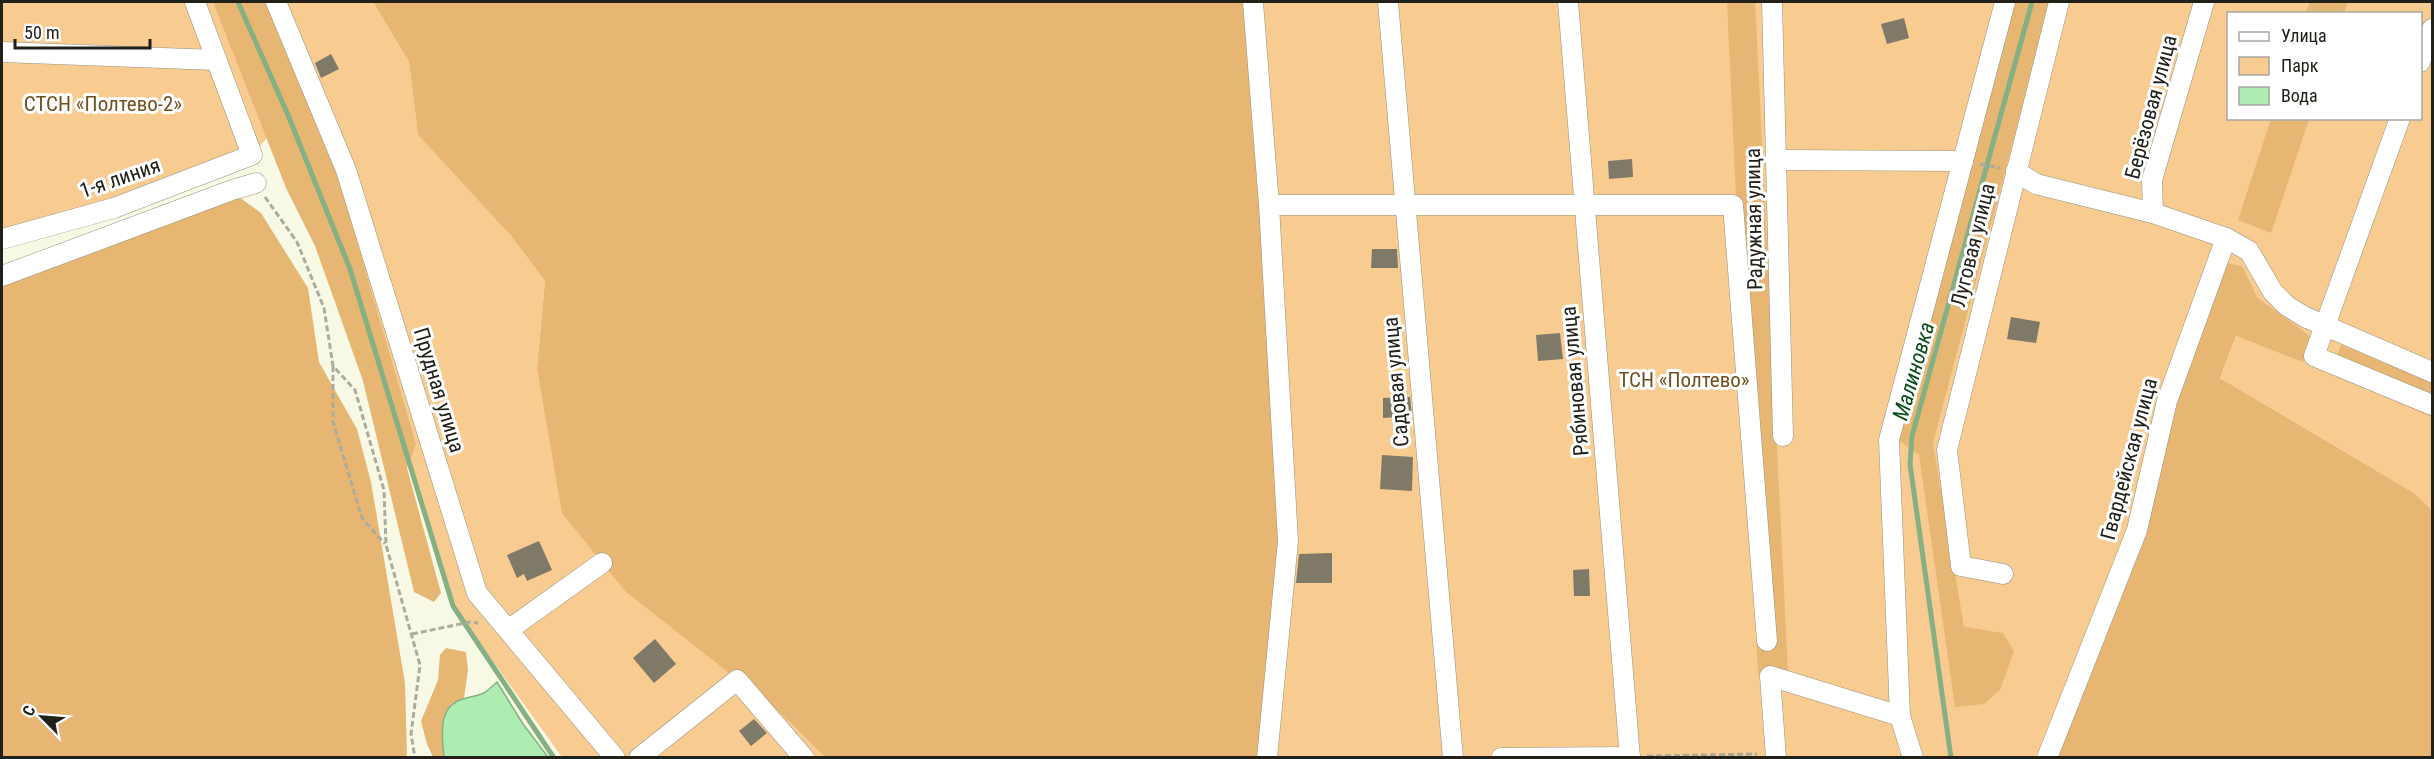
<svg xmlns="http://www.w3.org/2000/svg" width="2434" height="759" viewBox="0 0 2434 759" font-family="'Roboto Condensed',sans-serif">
<rect width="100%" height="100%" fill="#f8f9e5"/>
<g fill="#f8cb90" fill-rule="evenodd">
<polygon points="2,2 373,2 409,62 418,135 511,236 545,281 537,368 780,713 825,757 562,757 453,606 350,269 287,115 252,155 2,239"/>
<path d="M 1249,2 L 2432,2 L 2432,510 L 2414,493 L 2220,378 L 2236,336 L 2303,361 L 2314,339 L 2257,297 L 2243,267 L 2047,757 L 1266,757 ZM 2228,14 L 2420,14 L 2420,118 L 2228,118 Z"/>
</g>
<g fill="#e8b673">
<polygon points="213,2 266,2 338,177 416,444 407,468 441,593 434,602 414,592 363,381 315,246 286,188"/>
<polygon points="373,2 1249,2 1280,435 1279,627 1266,757 825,757 780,713 625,591 562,513 537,368 545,281 511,236 418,135 409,62"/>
<polygon points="1727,2 1755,2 1788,673 1758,675"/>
<polygon points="2012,2 2050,2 1933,443 1964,627 2003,633 2014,651 2000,690 1984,704 1955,707 1919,455 1894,437"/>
<polygon points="2310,2 2348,2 2344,13 2306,13"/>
<polygon points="2271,119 2309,119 2271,233 2238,220"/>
<polygon points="239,197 261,213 308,288 319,362 357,429 371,482 405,683 407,757 2,758 2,283"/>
<polygon points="2224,262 2243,267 2257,297 2314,339 2303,362 2236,336 2220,378 2414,493 2432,510 2432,757 2047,758 2137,530 2167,401"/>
<polygon points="2341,345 2432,383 2432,417 2331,373"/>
<polygon points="446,648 466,652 468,670 464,698 451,704 443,718 444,757 433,757 427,744 421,721 438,680 440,655"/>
</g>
<path fill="#aeedb2" stroke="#84b084" stroke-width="1.5" d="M 497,682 L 523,724 L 548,757 L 444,757 C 442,736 437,706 463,699 C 483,693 480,698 497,682 Z"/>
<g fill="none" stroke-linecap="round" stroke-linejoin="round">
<g stroke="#84b084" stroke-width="5">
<polyline points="238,2 288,115 350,269 453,606 554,758"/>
<polyline points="1951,758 1910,464 1912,436 2032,2"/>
</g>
</g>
<g fill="#7f7967">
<polygon points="1904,18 1909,38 1887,44 1881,24"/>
<polygon points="331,54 339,69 321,78 315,63"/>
<polygon points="1632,159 1633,177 1609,179 1608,161"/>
<polygon points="1372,249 1397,249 1398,268 1371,268"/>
<polygon points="2011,317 2040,322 2036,343 2007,339"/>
<polygon points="1560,333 1563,359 1538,361 1536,335"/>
<polygon points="1410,397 1412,416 1383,418 1383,398"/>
<polygon points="1382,455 1413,457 1412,491 1380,489"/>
<polygon points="539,541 552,570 527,581 524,574 517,578 507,555"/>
<polygon points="1332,553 1332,583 1296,583 1299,554"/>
<polygon points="1589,569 1590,596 1574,596 1573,570"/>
<polygon points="655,639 676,664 654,683 633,658"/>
<polygon points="754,719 767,733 751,746 739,731"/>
</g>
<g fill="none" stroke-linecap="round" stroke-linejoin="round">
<defs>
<g id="minor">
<polyline points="276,2 346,170 477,593 615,758"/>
<polyline points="1253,2 1269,205 1288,541 1267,758"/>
<polyline points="1388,2 1453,758"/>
<polyline points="1568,2 1630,758"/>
<polyline points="1772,2 1783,436"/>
<polyline points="2204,2 2152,180 2153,213 2226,238 2249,251 2273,292 2287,306 2305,317 2432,372"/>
<polyline points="2,52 216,60"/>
<polyline points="2420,62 2432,29"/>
<polyline points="2400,118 2314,356 2432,405"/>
<polyline points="1776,160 1963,161"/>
<polyline points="2016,171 2036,184 2153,213"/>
<polyline points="1269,205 1733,205 1767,641"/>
<polyline points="2,239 114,208 252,155 195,2"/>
<polyline points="2,276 232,190 256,183"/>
<polyline points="2003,574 1961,566 1947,450 2059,2"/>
<polyline points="508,630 602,563"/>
<polyline points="639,758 737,680 804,758"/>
<polyline points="1501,758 1630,757"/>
<polyline points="1776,758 1770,676 1900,716"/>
<polyline points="1913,758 1900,716 1889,440 2005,2"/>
<polyline points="2047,758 2137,530 2167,401 2226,238"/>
</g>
</defs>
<use href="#minor" stroke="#929380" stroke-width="21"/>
<g stroke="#acac9d" stroke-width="3" stroke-dasharray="6 3" stroke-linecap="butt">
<polyline points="1980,164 2000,168"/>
<polyline points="265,197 297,242 324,308 333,366 355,390 384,490 386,545 420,665 411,734 415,758"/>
<polyline points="333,366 333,422 362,518 385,544"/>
<polyline points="412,634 470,622 478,623"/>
<polyline points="1647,756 1757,754"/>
</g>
<use href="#minor" stroke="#fff" stroke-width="20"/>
</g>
<g text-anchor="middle" stroke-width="6" stroke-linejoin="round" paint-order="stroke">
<g font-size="21" fill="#72501e" stroke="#fff">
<text x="103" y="111">СТСН «Полтево-2»</text>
<text x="1684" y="387">ТСН «Полтево»</text>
</g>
<g font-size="21" fill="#21211a" stroke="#fff">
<text transform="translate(2151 107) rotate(-75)" y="7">Берёзовая улица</text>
<text transform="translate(120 178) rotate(-19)" y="7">1-я линия</text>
<text transform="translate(1754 219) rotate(-91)" y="7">Радужная улица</text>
<text transform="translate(1973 245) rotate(-76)" y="7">Луговая улица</text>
<text transform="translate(1575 381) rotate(-95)" y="7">Рябиновая улица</text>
<text transform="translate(1396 382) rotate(-95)" y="7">Садовая улица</text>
<text transform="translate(439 390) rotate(73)" y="7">Прудная улица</text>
<text transform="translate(2129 459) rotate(-75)" y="7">Гвардейская улица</text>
</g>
<g font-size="22" font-style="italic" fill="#074c17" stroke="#fff">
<text transform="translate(1913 371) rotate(-74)" y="8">Малиновка</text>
</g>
</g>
<rect width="2434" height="759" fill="none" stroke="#21211a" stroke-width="6"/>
<rect x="2227" y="12" width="195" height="108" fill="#ffffff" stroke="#a6a6a3" stroke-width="1.5"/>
<rect x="2239" y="32" width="30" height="9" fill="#ffffff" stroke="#a6a6a3" stroke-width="1.5"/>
<text x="2281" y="42" font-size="18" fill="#21211a">Улица</text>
<rect x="2239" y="57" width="30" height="18" fill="#f8cb90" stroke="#a6a6a3" stroke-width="1.5"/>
<text x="2281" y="72" font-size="18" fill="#21211a">Парк</text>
<rect x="2239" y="87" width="30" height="18" fill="#aeedb2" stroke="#a6a6a3" stroke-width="1.5"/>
<text x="2281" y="102" font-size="18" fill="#21211a">Вода</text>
<g transform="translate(42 717) rotate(295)" stroke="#ffffff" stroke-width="4.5" paint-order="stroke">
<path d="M0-4.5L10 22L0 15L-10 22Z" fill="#21211a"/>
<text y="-9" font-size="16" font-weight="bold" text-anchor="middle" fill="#21211a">С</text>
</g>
<path d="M15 39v9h135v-9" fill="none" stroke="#21211a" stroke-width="3"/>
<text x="24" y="39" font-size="18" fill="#21211a" stroke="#ffffff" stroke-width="4.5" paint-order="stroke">50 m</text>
</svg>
